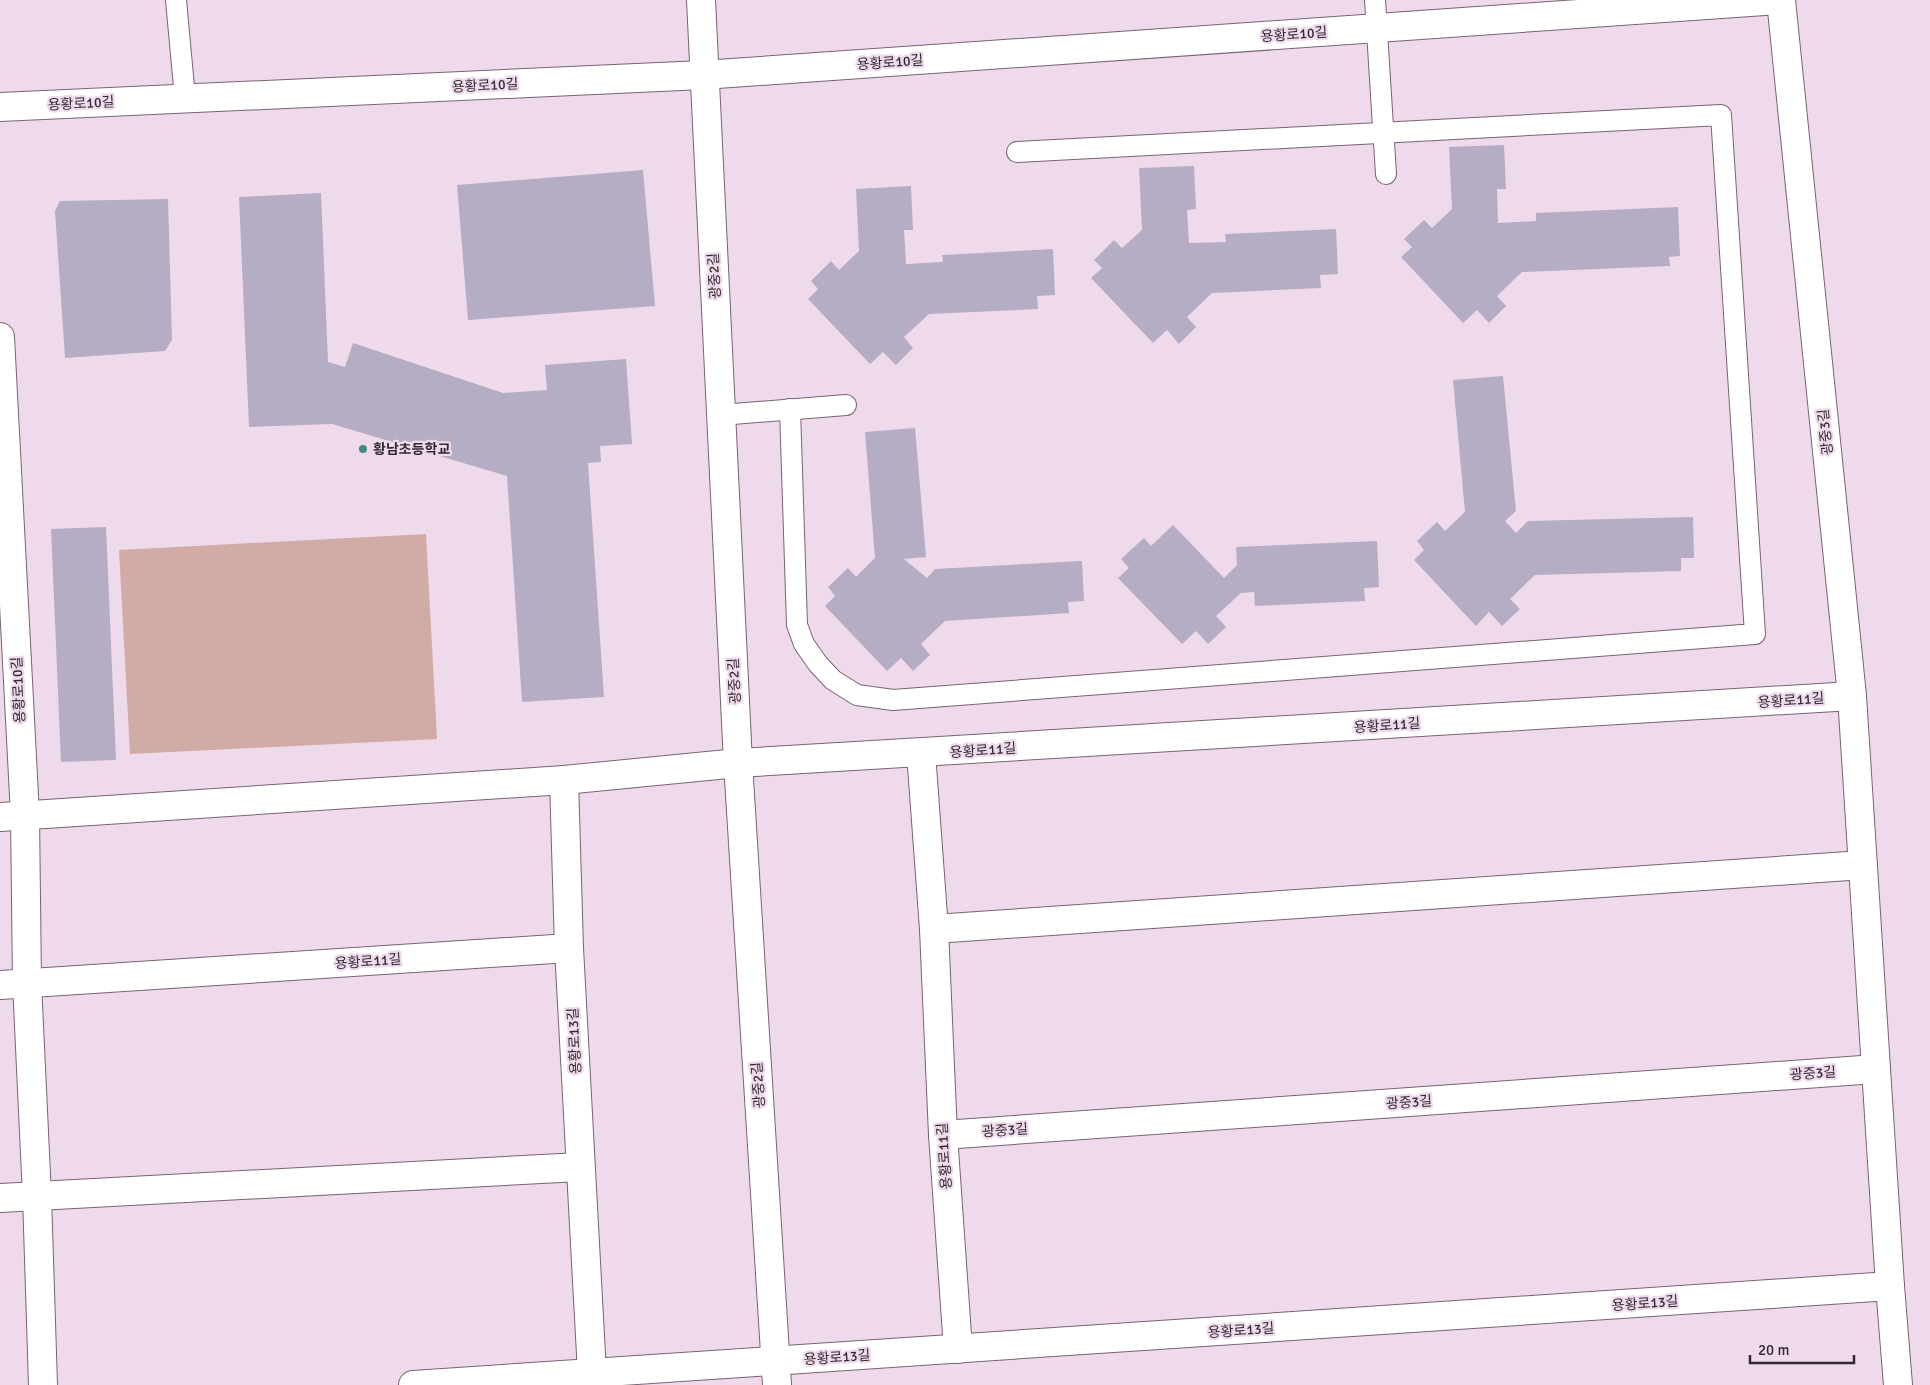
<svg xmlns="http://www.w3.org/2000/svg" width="1930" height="1385" viewBox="0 0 1930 1385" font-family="Signika,'Noto Sans KR',sans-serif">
<rect width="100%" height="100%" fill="#efdaec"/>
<polygon fill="#d1aba5" points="426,534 437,739 130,754 119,550"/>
<g fill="#b5adc3">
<polygon points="1504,145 1506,189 1497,189 1498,223 1536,221 1536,213 1678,207 1680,256 1669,257 1670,266 1522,272 1497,296 1506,306 1489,323 1477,310 1463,323 1401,257 1412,247 1404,239 1424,220 1432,228 1452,209 1449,147"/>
<polygon points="1194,166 1196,209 1187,210 1189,243 1226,242 1225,234 1336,229 1338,274 1320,275 1321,288 1212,293 1187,317 1196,327 1179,344 1167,330 1153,343 1091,278 1102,268 1094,260 1114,240 1122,248 1142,230 1139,168"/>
<polygon points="643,170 655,306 468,320 457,185"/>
<polygon points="911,186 913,230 904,230 906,264 943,262 942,255 1053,249 1055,295 1037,296 1038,309 929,314 904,337 913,348 896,365 883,352 870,364 808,299 818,289 811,281 831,261 839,270 859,251 856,189"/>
<polygon points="321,193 328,362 345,367 353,343 503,393 547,390 545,365 626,359 632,444 600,446 601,462 588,463 604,697 522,702 507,476 332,424 249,427 239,197"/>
<polygon points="168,199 172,340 165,351 65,358 55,211 60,201"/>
<polygon points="1503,376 1516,511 1505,521 1516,533 1528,521 1693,517 1694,558 1681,558 1681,571 1535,575 1510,599 1520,609 1502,626 1489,612 1476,626 1414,560 1424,550 1417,541 1437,522 1445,531 1465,512 1453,380"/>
<polygon points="915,428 926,557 904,559 927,578 935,569 1082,561 1084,601 1068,602 1069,613 945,621 921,644 930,655 913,671 901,658 887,671 825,606 835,596 828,587 848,568 856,577 875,558 865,432"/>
<polygon points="1173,525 1224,578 1237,565 1236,547 1377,541 1379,587 1364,588 1365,601 1255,606 1254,592 1241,593 1216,616 1226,627 1208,644 1196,631 1182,644 1118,578 1129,568 1121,559 1144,538 1151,546"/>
<polygon points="106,527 116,760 61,762 51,529"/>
</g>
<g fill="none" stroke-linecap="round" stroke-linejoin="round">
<defs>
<g id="service">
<polyline points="176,0 185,98"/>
<polyline points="1375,0 1386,174"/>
<polyline points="790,409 797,625 804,644 818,664 833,680 857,695 893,700 1755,634 1721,115 1017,152"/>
<polyline points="720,415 846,405"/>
</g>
<g id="minor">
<polyline points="701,0 738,763 777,1385"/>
<polyline points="1781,0 1852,696 1890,1286 1898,1385"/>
<polyline points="0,107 703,75 1779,0"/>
<polyline points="0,337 25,815 27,983 37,1196 43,1385"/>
<polyline points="921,753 934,929 943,1135 958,1349"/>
<polyline points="564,780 569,948 592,1373"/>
<polyline points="0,817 564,780 738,763 1852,696"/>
<polyline points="934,929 1863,865"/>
<polyline points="0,985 569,948"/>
<polyline points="943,1135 1876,1069"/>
<polyline points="0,1198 580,1167"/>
<polyline points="413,1385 1890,1286"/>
</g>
</defs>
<use href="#service" stroke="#766473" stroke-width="22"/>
<use href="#minor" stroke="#766473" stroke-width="30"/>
<use href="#service" stroke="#fff" stroke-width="20"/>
<use href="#minor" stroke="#fff" stroke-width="28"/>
</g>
<circle fill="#428986" stroke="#efdaec" stroke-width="2" cx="363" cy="449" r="5"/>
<g text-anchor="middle" stroke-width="4.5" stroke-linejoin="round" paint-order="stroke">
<g font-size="14" fill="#322a31" stroke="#efdaec">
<text transform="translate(1294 34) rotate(-4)" y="5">용황로10길</text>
<text transform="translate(890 62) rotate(-4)" y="5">용황로10길</text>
<text transform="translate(485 85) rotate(-3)" y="5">용황로10길</text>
<text transform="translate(81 103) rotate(-3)" y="5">용황로10길</text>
<text transform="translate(714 276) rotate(-93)" y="5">광중2길</text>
<text transform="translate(1825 432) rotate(-96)" y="5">광중3길</text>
<text transform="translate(734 681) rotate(-93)" y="5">광중2길</text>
<text transform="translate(18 690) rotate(-93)" y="5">용황로10길</text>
<text transform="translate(1791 700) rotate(-4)" y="5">용황로11길</text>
<text transform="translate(1387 725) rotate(-4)" y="5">용황로11길</text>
<text transform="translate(983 750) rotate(-4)" y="5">용황로11길</text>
<text transform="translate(368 961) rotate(-4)" y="5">용황로11길</text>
<text transform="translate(574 1041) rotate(-93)" y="5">용황로13길</text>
<text transform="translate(1813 1073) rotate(-4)" y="5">광중3길</text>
<text transform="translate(758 1085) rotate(-94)" y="5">광중2길</text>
<text transform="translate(1409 1102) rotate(-4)" y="5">광중3길</text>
<text transform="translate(1005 1130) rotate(-4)" y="5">광중3길</text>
<text transform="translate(944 1156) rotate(-94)" y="5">용황로11길</text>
<text transform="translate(1645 1303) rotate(-4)" y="5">용황로13길</text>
<text transform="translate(1241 1330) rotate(-4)" y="5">용황로13길</text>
<text transform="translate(837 1357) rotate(-4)" y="5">용황로13길</text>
</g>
<g font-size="14" font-weight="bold" fill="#322a31" stroke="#efdaec" text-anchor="start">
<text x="373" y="454">황남초등학교</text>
</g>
</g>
<path d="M1750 1355v8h104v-8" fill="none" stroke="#322a31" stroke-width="2.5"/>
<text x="1758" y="1355" font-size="15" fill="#322a31" stroke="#efdaec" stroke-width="4" paint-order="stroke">20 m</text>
</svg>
